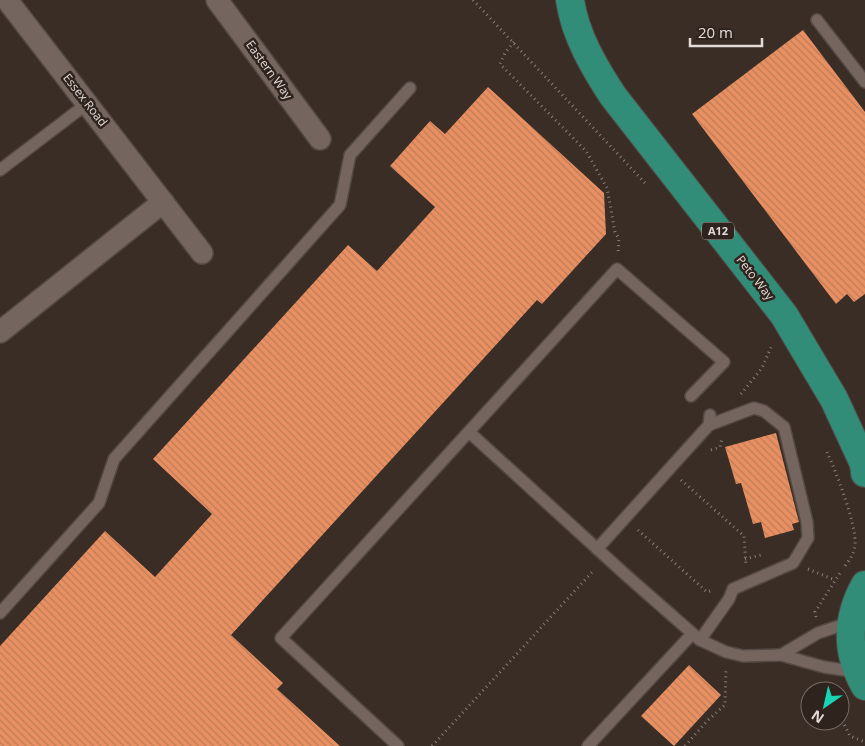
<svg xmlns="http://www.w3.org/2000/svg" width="865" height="746" viewBox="0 0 865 746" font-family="'Open Sans',sans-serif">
<defs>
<pattern id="building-back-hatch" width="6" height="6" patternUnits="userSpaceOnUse" patternTransform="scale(1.25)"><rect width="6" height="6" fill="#e89061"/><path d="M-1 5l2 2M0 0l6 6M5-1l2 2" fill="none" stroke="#bf7c59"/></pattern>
</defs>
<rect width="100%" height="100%" fill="#392d26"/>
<g fill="url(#building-back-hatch)">
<polygon points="803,30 865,112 865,294 854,302 847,294 836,304 692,114"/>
<polygon points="488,87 604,193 606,234 542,304 537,300 231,635 283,683 277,689 340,746 0,746 0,646 105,531 155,577 212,514 153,459 348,245 377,271 435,207 390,166 430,121 445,134"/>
<polygon points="776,433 799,522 792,524 794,530 765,538 761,522 753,524 741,483 736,484 725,447"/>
<polygon points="689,665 721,695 674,746 641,716"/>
</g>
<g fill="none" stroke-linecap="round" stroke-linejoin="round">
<defs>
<g id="service">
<polyline points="817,20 865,82"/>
<polyline points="0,170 88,103"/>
<polyline points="469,432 627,576 700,640 726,652 743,656 781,655 824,667 857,672"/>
<polyline points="597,549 709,425 710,415"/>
<polyline points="0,613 99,503 114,459 340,205 350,155 410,88"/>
<polyline points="700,640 729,599 733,589 793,563 808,538 807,522 784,427 764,411 754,408 709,425"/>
<polyline points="781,655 818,633 851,622"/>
<polyline points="398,746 281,638 617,269 724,362 691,396"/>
<polyline points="588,746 692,634"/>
</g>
<g id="minor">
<polyline points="7,0 202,253"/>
<polyline points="217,0 320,139"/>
<polyline points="0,332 163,202"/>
</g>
<g id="trunk">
<path d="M 570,0 C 575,35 594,67 613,96 L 784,315 L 834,399 L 864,464 L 865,473"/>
<path d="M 865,585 C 846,619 846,652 865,686"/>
</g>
</defs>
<use href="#service" stroke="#534843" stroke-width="14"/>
<use href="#minor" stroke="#534843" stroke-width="24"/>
<use href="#trunk" stroke="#534843" stroke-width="30"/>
<g stroke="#8a7f7a" stroke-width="3" stroke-dasharray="1 4" stroke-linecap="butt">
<polyline points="473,0 646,184"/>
<polyline points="514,42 505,53 500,64 586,151 607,188 615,232 619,239 618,253"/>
<polyline points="741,394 762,368 772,345"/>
<polyline points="711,450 720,447 722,438"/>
<path d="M 827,452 C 836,472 857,525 855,545 C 854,554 850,559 845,566"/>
<polyline points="681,480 744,536 746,565"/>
<polyline points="638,530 707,592 713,590"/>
<polyline points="745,559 761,555"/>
<polyline points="808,569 835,580"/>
<polyline points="816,617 815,612 840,573"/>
<polyline points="840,716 850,736 865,742"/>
<polyline points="432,746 594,570"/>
<polyline points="685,746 707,721 725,705 726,670"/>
</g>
<use href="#service" stroke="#74665f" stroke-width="11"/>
<use href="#minor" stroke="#74665f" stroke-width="21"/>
<use href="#trunk" stroke="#318c78" stroke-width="28"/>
</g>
<g text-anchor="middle" stroke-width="5" stroke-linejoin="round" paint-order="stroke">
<rect fill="#2f231d" stroke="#aea49f" stroke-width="1" x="702" y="222.5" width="32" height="17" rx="4"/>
<g font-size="11" font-weight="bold" fill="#e4dbd7">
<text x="718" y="235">A12</text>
</g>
<g font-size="12" fill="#e4dbd7" stroke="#2f231d">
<text transform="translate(269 70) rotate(54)" y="4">Eastern Way</text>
<text transform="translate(85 100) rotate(52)" y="4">Essex Road</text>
<text transform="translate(755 278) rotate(52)" y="4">Peto Way</text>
</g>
</g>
<g transform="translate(825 706) rotate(214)"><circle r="24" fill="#2f231d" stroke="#776d67"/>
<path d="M0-4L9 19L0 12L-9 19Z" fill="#17d5b2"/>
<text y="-8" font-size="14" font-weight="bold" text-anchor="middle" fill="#e4dbd7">N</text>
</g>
<path d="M690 38v8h72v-8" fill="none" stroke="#e4dbd7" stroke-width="2.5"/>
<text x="698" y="38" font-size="15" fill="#e4dbd7" stroke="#2f231d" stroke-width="4" paint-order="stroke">20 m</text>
</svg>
